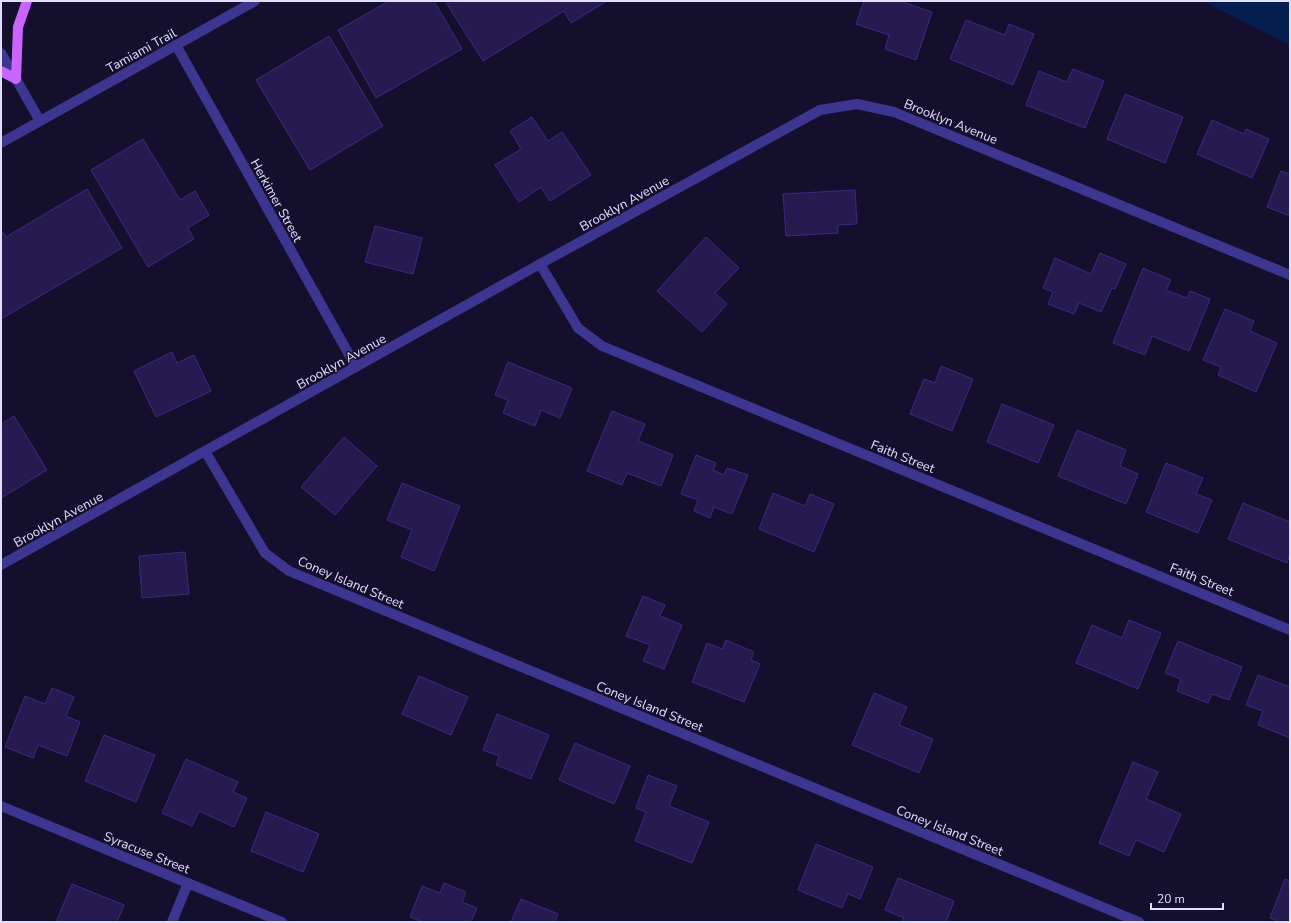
<svg xmlns="http://www.w3.org/2000/svg" width="1291" height="923" viewBox="0 0 1291 923" font-family="'Nunito Sans',sans-serif">
<rect width="100%" height="100%" fill="#150f2e"/>
<polygon fill="#061f51" points="1203,1 1290,1 1290,45"/>
<g fill="#261a51" stroke="#3d297f">
<polygon points="389,1 434,1 462,49 376,98 338,30"/>
<polygon points="445,1 607,1 571,23 564,11 483,61"/>
<polygon points="864,1 900,1 932,12 916,60 885,49 889,35 856,24"/>
<polygon points="966,20 1005,35 1009,24 1034,34 1013,85 950,59"/>
<polygon points="329,36 383,126 310,170 256,80"/>
<polygon points="1073,69 1104,81 1085,128 1026,105 1039,71 1067,82"/>
<polygon points="1125,94 1183,117 1165,163 1107,139"/>
<polygon points="532,117 548,141 562,132 591,175 550,201 541,187 519,202 495,165 521,149 510,131"/>
<polygon points="1212,120 1244,134 1246,129 1269,139 1252,178 1197,154"/>
<polygon points="143,139 180,200 195,191 209,215 188,228 194,239 148,267 91,170"/>
<polygon points="1281,171 1290,174 1290,216 1267,207"/>
<polygon points="87,189 122,248 1,319 1,230 6,237"/>
<polygon points="855,190 857,224 838,225 838,233 786,236 783,194"/>
<polygon points="375,226 422,238 413,274 365,262"/>
<polygon points="706,237 739,268 715,293 727,304 702,332 657,291"/>
<polygon points="1100,253 1126,264 1115,289 1112,288 1101,312 1079,303 1074,314 1048,304 1053,292 1043,288 1055,258 1091,274"/>
<polygon points="1143,268 1171,280 1166,290 1187,298 1190,291 1210,299 1189,351 1152,336 1145,355 1113,343"/>
<polygon points="1225,309 1254,321 1250,331 1277,343 1256,392 1218,375 1221,367 1203,360"/>
<polygon points="172,352 177,363 194,355 211,391 156,417 134,371"/>
<polygon points="508,362 572,388 560,418 541,410 535,426 503,413 508,400 495,395"/>
<polygon points="941,366 973,379 952,431 910,414 924,379 935,383"/>
<polygon points="1002,404 1054,425 1038,463 987,442"/>
<polygon points="612,411 645,424 638,441 673,455 661,486 627,473 622,485 587,471"/>
<polygon points="14,416 47,470 1,498 1,424"/>
<polygon points="1077,430 1126,450 1120,466 1138,474 1126,504 1058,476"/>
<polygon points="344,437 377,466 335,515 301,487"/>
<polygon points="696,455 716,463 713,470 724,475 727,468 748,475 732,514 714,507 710,518 694,511 698,500 681,494"/>
<polygon points="1166,463 1203,478 1196,494 1212,500 1198,533 1146,512"/>
<polygon points="402,483 460,506 434,571 401,557 412,530 387,520"/>
<polygon points="773,493 805,506 810,494 834,504 814,552 759,529"/>
<polygon points="1243,503 1290,522 1290,554 1287,563 1228,539"/>
<polygon points="185,552 189,594 142,598 139,556"/>
<polygon points="643,596 665,605 660,616 682,625 664,669 643,661 650,645 626,636"/>
<polygon points="1129,620 1161,633 1138,689 1076,663 1092,625 1122,638"/>
<polygon points="726,640 754,652 751,660 760,664 744,702 692,682 707,643 722,649"/>
<polygon points="1178,641 1242,667 1229,700 1212,694 1208,703 1177,691 1181,679 1165,673"/>
<polygon points="1258,675 1290,687 1290,738 1258,725 1263,711 1246,705"/>
<polygon points="419,676 468,697 451,735 402,714"/>
<polygon points="52,688 74,697 66,716 80,722 67,756 38,745 33,758 5,747 25,696 45,704"/>
<polygon points="874,693 907,707 899,725 933,739 919,773 852,745"/>
<polygon points="497,714 549,735 531,779 496,765 499,756 483,750"/>
<polygon points="104,735 155,755 136,802 85,781"/>
<polygon points="575,743 630,766 614,804 559,780"/>
<polygon points="186,759 238,782 233,792 247,798 234,827 199,811 192,826 162,813"/>
<polygon points="1133,762 1158,772 1146,799 1181,814 1164,852 1136,840 1129,856 1099,843"/>
<polygon points="648,775 677,786 669,806 709,822 692,863 635,841 646,812 636,808"/>
<polygon points="266,812 319,834 303,872 251,851"/>
<polygon points="816,844 873,867 860,899 848,894 842,908 798,890"/>
<polygon points="898,878 954,901 946,922 902,922 904,918 885,910"/>
<polygon points="1285,879 1290,881 1290,922 1281,922 1270,918"/>
<polygon points="444,883 466,892 462,902 477,908 471,922 423,922 410,917 422,886 440,893"/>
<polygon points="72,884 124,905 117,922 56,922"/>
<polygon points="521,899 558,914 555,922 511,922"/>
</g>
<g fill="none" stroke-linecap="round" stroke-linejoin="round">
<g stroke="#3c3691" stroke-width="10">
<polyline points="176,45 356,367"/>
<polyline points="1,53 40,121"/>
<polyline points="1,143 255,1"/>
<polyline points="540,264 578,328 602,346 1290,630"/>
<polyline points="205,451 265,553 289,571 1139,922"/>
<polyline points="1,565 540,264 820,110 857,104 894,112 1290,275"/>
<polyline points="1,806 282,922"/>
<polyline points="172,922 188,883"/>
</g>
<polyline stroke="#c964ff" stroke-width="10" points="1,71 16,79 18,27 27,1"/>
</g>
<g text-anchor="middle" stroke-width="3" stroke-linejoin="round" paint-order="stroke">
<g font-size="13" fill="#e1ddff" stroke="#150f2e">
<text transform="translate(141 50) rotate(-29)" y="5">Tamiami Trail</text>
<text transform="translate(951 121) rotate(22)" y="5">Brooklyn Avenue</text>
<text transform="translate(277 200) rotate(61)" y="5">Herkimer Street</text>
<text transform="translate(624 203) rotate(-29)" y="5">Brooklyn Avenue</text>
<text transform="translate(341 361) rotate(-29)" y="5">Brooklyn Avenue</text>
<text transform="translate(903 456) rotate(22)" y="5">Faith Street</text>
<text transform="translate(58 519) rotate(-29)" y="5">Brooklyn Avenue</text>
<text transform="translate(1202 579) rotate(22)" y="5">Faith Street</text>
<text transform="translate(351 582) rotate(23)" y="5">Coney Island Street</text>
<text transform="translate(650 706) rotate(22)" y="5">Coney Island Street</text>
<text transform="translate(950 830) rotate(22)" y="5">Coney Island Street</text>
<text transform="translate(147 852) rotate(22)" y="5">Syracuse Street</text>
</g>
</g>
<rect width="1291" height="923" fill="none" stroke="#e1ddff" stroke-width="4"/>
<path d="M1151 903v6h72v-6" fill="none" stroke="#e1ddff" stroke-width="2"/>
<text x="1157" y="903" font-size="12" fill="#e1ddff" stroke="#150f2e" stroke-width="3" paint-order="stroke">20 m</text>
</svg>
